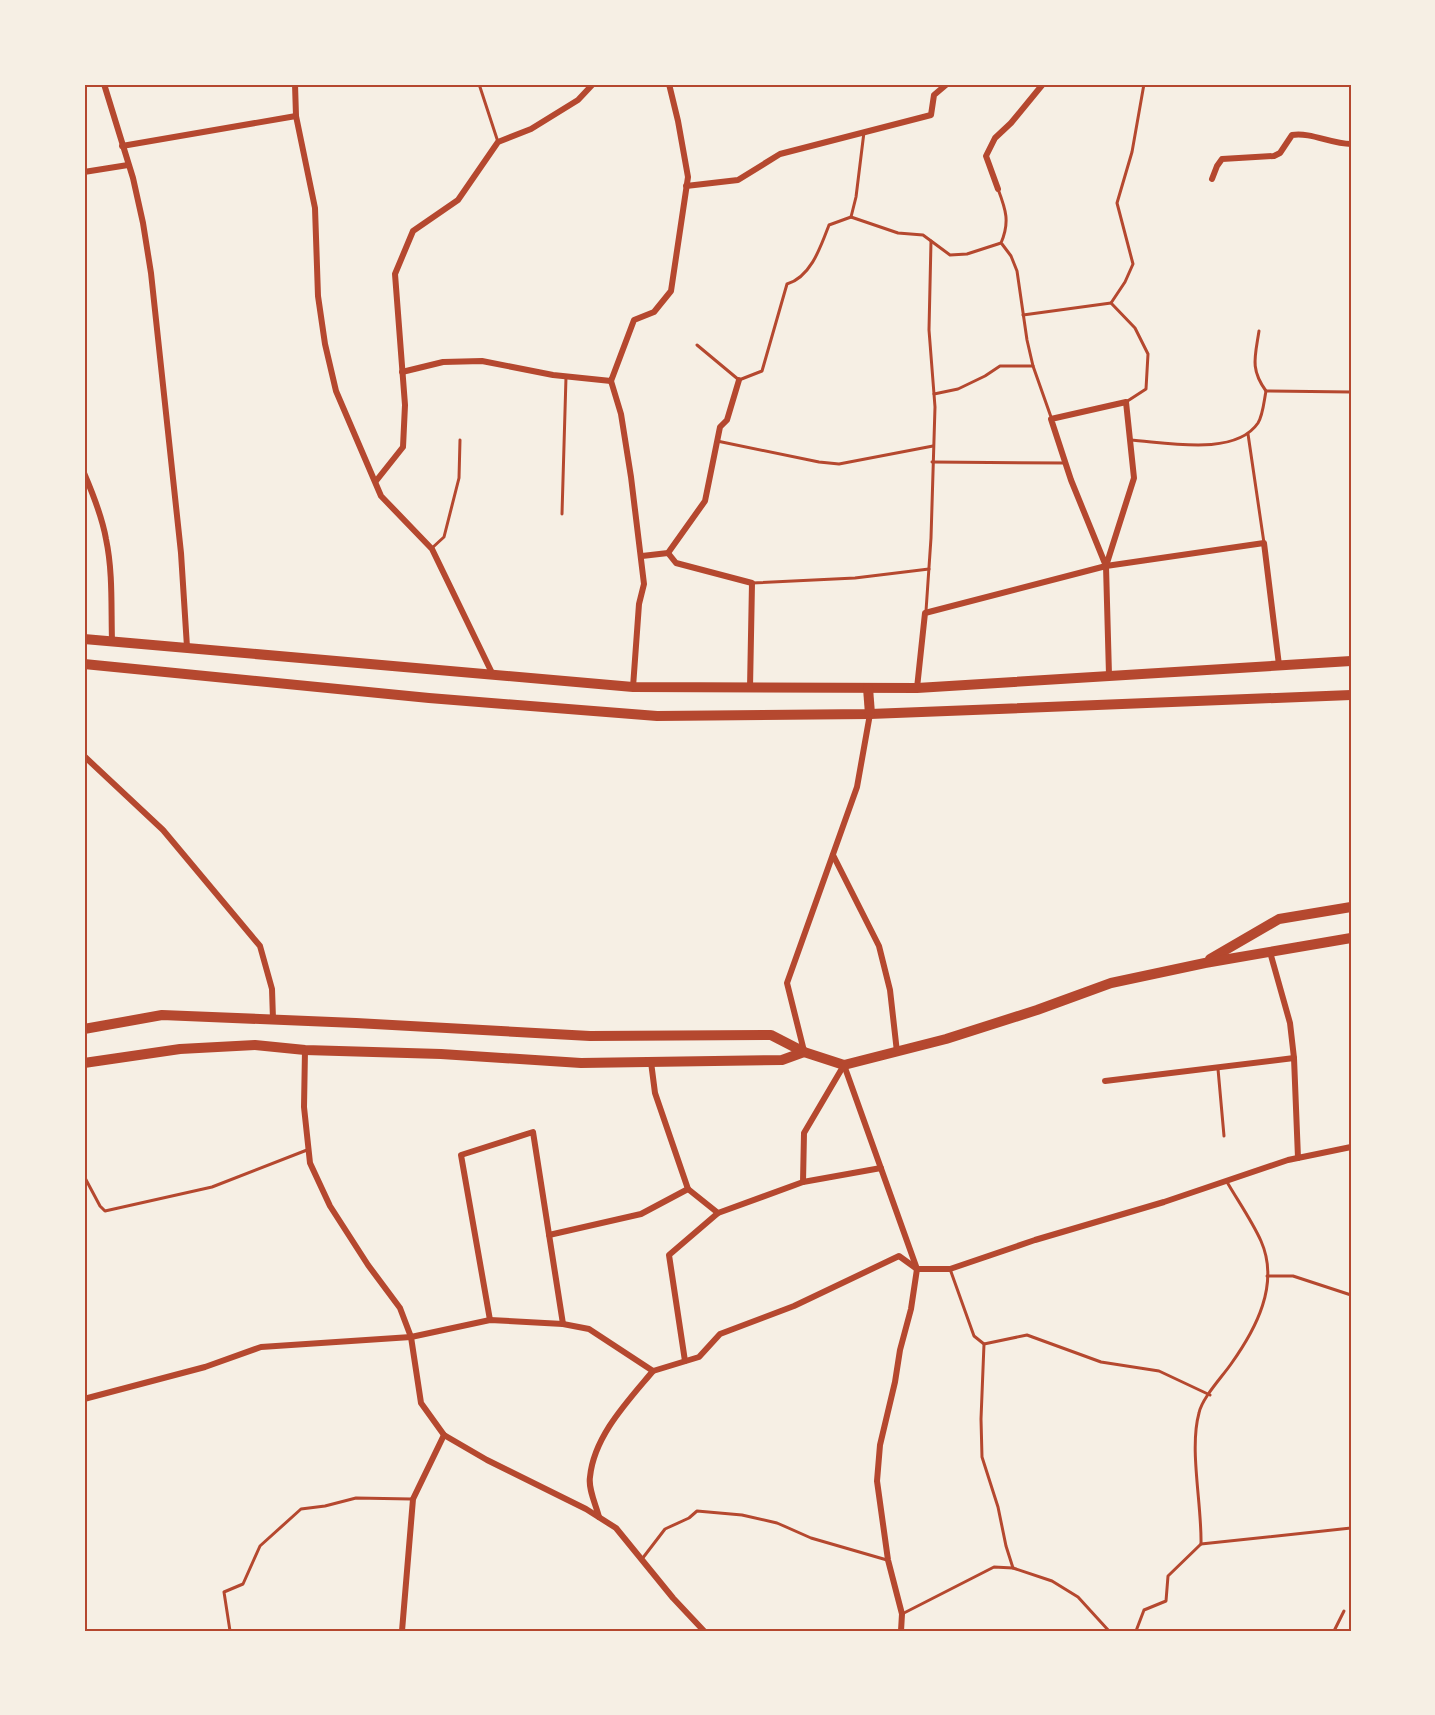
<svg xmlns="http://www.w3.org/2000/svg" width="1435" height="1715" viewBox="0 0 1435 1715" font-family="Arial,sans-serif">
<rect width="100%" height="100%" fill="#f6efe4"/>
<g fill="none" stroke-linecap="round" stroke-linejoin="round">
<g stroke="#b5482f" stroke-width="3">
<polyline points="479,84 498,142"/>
<path d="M 864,132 L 856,197 L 851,217 L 898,233 L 923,235 L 950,255 L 967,254 L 1001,243 C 1010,222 1006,210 998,189"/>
<polyline points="1002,244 1011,256 1017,271 1027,340 1033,366 1051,417"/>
<polyline points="1023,315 1111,303"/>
<path d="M 1259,331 C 1255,357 1250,369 1266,391"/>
<path d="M 697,345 L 739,380 L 762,371 L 787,284 C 811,277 821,246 829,225 L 851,217"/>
<polyline points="934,394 958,389 985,376 1000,366 1033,366"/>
<polyline points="1126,402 1146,389 1148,354 1135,328 1111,303 1125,282 1133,264 1117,203 1132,152 1144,84"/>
<polyline points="1248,434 1264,543"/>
<path d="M 1130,440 C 1165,442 1235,457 1258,423 C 1263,415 1264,401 1266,391 L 1351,392"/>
<polyline points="717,441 819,462 839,464 933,446"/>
<polyline points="932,462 1065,463"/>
<polyline points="562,514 566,377"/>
<polyline points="432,548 444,537 459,478 460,440"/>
<polyline points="752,583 855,578 929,569"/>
<polyline points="926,611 931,538 935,407 929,330 931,241"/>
<polyline points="1218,1069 1224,1136"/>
<polyline points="84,1176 100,1206 105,1211 212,1187 307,1150"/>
<polyline points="950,1269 974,1336 984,1344 981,1419 982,1457 998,1507 1006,1546 1013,1568"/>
<polyline points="1267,1276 1293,1276 1351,1295"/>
<polyline points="984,1344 1027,1335 1101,1362 1159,1371 1210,1395"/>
<polyline points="1201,1544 1351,1528"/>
<polyline points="642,1559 665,1529 689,1518 697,1511 742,1515 777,1523 811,1538 887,1560"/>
<polyline points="902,1614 994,1567 1013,1568 1052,1581 1078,1597 1109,1631"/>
<polyline points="230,1631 224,1592 243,1584 260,1546 301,1509 325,1506 356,1498 411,1499"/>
<path d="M 1136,1631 L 1144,1610 L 1166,1601 L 1168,1576 L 1201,1544 C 1202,1505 1189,1449 1199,1413 C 1202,1398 1222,1377 1231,1364 C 1256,1329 1280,1284 1261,1241 C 1252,1221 1238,1201 1227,1182"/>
<polyline points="1334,1631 1344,1611"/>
</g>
<g stroke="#b5482f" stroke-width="6">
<polyline points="104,84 133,178 143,223 151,273 181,553 187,647"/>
<polyline points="295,84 296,116 315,208 318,296 325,344 336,391 381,496 432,549 493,675"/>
<polyline points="122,146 296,116"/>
<polyline points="84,172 128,165"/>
<path d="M 1212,179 L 1217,166 L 1222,159 L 1274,156 L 1280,153 L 1292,135 C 1311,132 1331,144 1351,144"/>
<polyline points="686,186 738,180 780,154 931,115 934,95 947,84"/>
<polyline points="998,189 986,156 995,138 1011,123 1043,84"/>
<polyline points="402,372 443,362 482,361 553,375 611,381 634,320 654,312 671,291 688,177 678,121 669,84"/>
<polyline points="611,381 621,414 631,477 644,584 639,604 633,687"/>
<path d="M 84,473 C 93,494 102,516 106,539 C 113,572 111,607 112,641"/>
<polyline points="376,481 403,447 405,405 395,274 413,231 458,200 498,142 531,129 578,100 593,84"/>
<polyline points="668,553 676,563 752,583 750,688"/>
<polyline points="642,556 668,553 705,501 720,427 727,420 739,380"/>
<polyline points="1106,566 1264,543 1279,665"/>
<polyline points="917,688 925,613 1106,566 1071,480 1051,419 1126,402 1134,478 1106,566 1109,675"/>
<polyline points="84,756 163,830 260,946 272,989 273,1019"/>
<polyline points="833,855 879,946 890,990 897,1052"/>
<polyline points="1270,952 1290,1023 1294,1058 1298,1158"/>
<polyline points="305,1050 304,1107 310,1163 330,1206 368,1265 400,1308 411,1337 421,1403 444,1435 487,1460 586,1509 616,1528 673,1598 704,1631"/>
<polyline points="804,1051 787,983 857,787 870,714"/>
<polyline points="844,1065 917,1269 911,1309 900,1350 895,1382 880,1445 877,1481 888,1560 902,1614 901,1631"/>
<polyline points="1105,1081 1294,1058"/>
<polyline points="803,1182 881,1168"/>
<polyline points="688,1189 718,1213"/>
<polyline points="549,1235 641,1214 688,1189 655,1093 651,1062"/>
<polyline points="490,1320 461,1155 533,1132 563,1324"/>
<polyline points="685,1361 669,1255 718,1213 803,1182 804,1133 844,1065"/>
<polyline points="653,1371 699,1357 720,1334 794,1306 899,1256 917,1269 950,1269 1035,1240 1164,1202 1288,1160 1351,1147"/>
<path d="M 84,1399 L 205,1367 L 261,1347 L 411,1337 L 490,1320 L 563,1324 L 589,1329 L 653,1371 C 628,1401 594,1436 590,1477 C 588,1489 596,1505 599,1517"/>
<polyline points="402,1631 413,1499 444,1435"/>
</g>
<g stroke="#b5482f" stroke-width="10">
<polyline points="84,639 633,687 917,688 1351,661"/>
<polyline points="84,664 429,698 657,716 870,714 1351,695"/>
<polyline points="868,688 870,714"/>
<polyline points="1210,959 1279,919 1351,907"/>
<polyline points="84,1029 162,1015 356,1023 590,1036 771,1035 804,1052 844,1065 946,1039 1037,1010 1111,983 1205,963 1351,938"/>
<polyline points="84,1063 180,1049 255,1045 305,1050 441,1054 581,1063 782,1060 804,1052"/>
</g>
</g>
<rect width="1435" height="1715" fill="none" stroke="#f6efe4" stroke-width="171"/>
<rect x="86" y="86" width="1264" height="1544" fill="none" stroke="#b5482f" stroke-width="2"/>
</svg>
